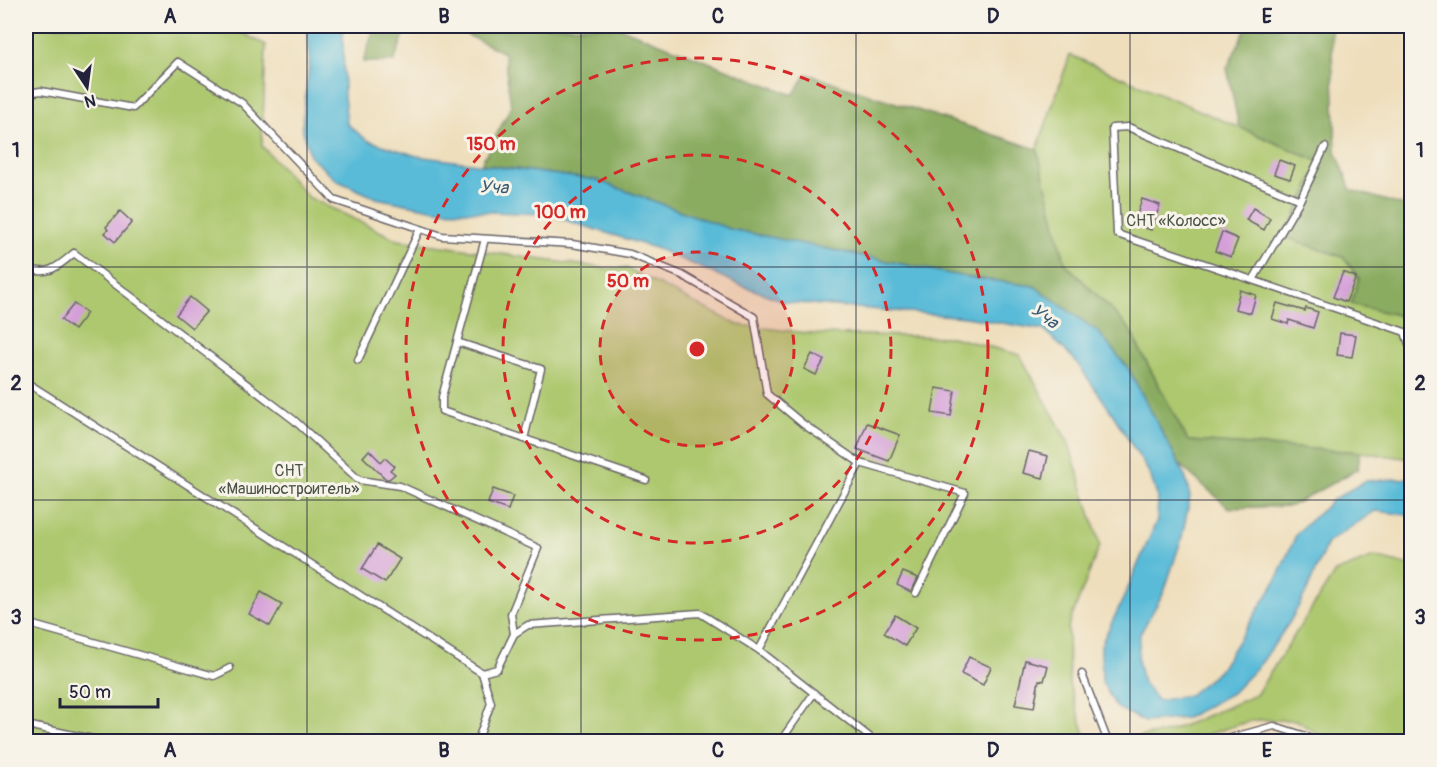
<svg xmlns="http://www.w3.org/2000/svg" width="1437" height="767" viewBox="0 0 1437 767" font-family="Pangolin,sans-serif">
<rect width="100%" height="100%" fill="#f7f3e8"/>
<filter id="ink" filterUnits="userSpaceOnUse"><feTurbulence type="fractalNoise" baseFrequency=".0167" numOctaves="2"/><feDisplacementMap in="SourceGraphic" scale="12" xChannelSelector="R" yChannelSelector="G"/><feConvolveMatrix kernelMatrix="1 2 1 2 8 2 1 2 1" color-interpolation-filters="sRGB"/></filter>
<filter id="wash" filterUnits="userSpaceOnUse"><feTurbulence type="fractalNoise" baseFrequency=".008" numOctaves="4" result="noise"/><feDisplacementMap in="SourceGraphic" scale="24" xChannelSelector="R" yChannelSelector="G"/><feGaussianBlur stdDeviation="1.35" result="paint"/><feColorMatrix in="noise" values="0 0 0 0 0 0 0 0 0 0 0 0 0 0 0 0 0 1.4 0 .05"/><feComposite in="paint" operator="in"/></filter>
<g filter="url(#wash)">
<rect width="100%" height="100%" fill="#eedebc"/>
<g fill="#adc86e" stroke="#687554" stroke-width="1.5">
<polygon points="26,26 228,26 266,45 262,146 308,197 398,240 603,268 626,268 738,325 815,334 952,337 1020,355 1069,444 1100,545 1068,627 1069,684 1087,741 26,741"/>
<polygon points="1070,55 1320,162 1286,237 1343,257 1359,278 1352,304 1402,316 1411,341 1411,459 1360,452 1188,441 1128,327 1065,263 1037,149"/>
<polygon points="1374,557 1411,566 1411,741 1329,741 1296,720 1253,720 1187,741 1109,742 1168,732 1256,695 1335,572"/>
</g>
<g fill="#8aac61" stroke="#56674e" stroke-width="1.5">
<polygon points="375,26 407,26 394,62 363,62"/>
<polygon points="450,26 616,26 793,95 807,74 1037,149 1065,263 1128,327 1188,441 1360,452 1358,469 1291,506 1229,508 1179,464 1128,368 1098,332 1034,286 965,277 730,229 596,180 481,164 511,107 504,53"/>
<polygon points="1247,26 1331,26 1336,151 1351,190 1411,208 1411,341 1401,316 1351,304 1359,278 1343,257 1285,237 1320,162 1239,127 1227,68"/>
</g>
<polygon fill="#5abbd8" stroke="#3e6e8a" stroke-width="1.5" points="307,26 343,26 344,96 347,124 367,140 417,156 596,180 730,229 965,277 1034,286 1098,332 1128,368 1179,464 1186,479 1190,497 1182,537 1164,592 1140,634 1138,660 1143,683 1158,701 1189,695 1219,671 1275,583 1297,533 1334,499 1365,481 1411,478 1411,515 1375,511 1327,543 1306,593 1289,623 1262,662 1232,693 1186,718 1145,722 1116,707 1102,682 1101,645 1124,597 1157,520 1158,499 1150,474 1112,413 1075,360 1044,330 966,317 786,302 738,284 658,249 546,214 436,210 376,198 336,180 310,156 302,127 310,56"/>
<g id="blocks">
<g fill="#d49ed8">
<polygon points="1279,160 1295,166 1290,179 1274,174"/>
<polygon points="1142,199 1160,205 1151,230 1134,224"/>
<polygon points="1253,208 1270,218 1264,230 1246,220"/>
<polygon points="120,211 132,222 115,242 105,233 108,230 106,227"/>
<polygon points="1222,232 1238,239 1231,257 1215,251"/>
<polygon points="1343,272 1356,277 1346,302 1333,297"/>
<polygon points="1240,290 1256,295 1251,313 1235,309"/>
<polygon points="190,297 207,311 192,328 176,315"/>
<polygon points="1277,303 1305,311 1306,308 1318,312 1313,328 1289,320 1288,324 1272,319"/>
<polygon points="74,304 87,313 74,330 61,320"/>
<polygon points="1340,333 1356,335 1352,357 1337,355"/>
<polygon points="812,354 824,360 816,375 804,369"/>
<polygon points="936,388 955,391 951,416 932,413"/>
<polygon points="867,423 900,435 889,461 857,449"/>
<polygon points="369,450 381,462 385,458 394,466 390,470 395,474 389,479 386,479 363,457"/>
<polygon points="1029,451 1048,456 1043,478 1023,473"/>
<polygon points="493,489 513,496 508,510 488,503"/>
<polygon points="377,545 400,559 385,583 362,569"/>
<polygon points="903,572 918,578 911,592 897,585"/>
<polygon points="261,592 282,604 270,626 249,614"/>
<polygon points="895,615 916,628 905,646 884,633"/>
<polygon points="969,657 991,667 983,685 961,674"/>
<polygon points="1025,660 1048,666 1044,681 1039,680 1034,708 1015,705"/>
</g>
</g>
</g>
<g filter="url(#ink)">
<use href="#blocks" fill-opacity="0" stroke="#696468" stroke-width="1.5"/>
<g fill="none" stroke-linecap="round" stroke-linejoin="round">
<defs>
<g id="lane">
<polyline points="26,93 41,91 133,108 178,62 242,103 334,200 442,236 572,244 630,254 682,275 754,317 767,394 803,424 860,463 965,493 916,593"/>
<polyline points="1300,200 1325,147"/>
<polyline points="485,239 442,397 442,411 646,480"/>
<path d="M 26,266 C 45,279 59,266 74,253 L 294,420 L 359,480 L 400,486 L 538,548 L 511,614 L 514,634"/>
<polyline points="1253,280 1300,200 1128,127 1112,128 1117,234 1405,332 1412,353"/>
<polyline points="457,342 541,369 524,439"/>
<polyline points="358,360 420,229"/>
<polyline points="26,382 482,673 491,703 479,737 473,742"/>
<polyline points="26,623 214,676 230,668"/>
<polyline points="759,650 860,463"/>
<polyline points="482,673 497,669 514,634 528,625 700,613 759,650 876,742"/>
<polyline points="1082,674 1108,742"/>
<polyline points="26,725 107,742"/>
<polyline points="780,742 814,693"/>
<polyline points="1216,742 1274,726 1306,736 1314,742"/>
</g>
</defs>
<use href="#lane" stroke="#696468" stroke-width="9"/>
<use href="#lane" stroke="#fff" stroke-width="6"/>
</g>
</g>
<path fill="none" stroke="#22223b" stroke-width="1.5" stroke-opacity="0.55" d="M 307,26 L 307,742M 581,26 L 581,742M 856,26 L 856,742M 1130,26 L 1130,742M 26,267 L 1412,267M 26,500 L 1412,500"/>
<circle cx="697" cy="349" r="97" fill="#d62828" fill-opacity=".12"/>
<g fill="none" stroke="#d62828" stroke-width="3" stroke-dasharray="10 8">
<circle cx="697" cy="349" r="97"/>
<circle cx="697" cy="349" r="194"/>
<circle cx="697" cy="349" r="291"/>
</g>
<g text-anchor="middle" stroke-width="6" stroke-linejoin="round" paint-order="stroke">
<g font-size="16" fill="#4c544a" stroke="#f7f3e8">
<text x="1176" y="226">СНТ «Колосс»</text>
<text x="289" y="476">СНТ<tspan x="289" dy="18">«Машиностроитель»</tspan></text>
</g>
<g font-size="18" font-style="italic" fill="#365872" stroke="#f7f3e8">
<text transform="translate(494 187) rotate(3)" y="6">Уча</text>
<text transform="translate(1045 316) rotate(37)" y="6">Уча</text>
</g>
</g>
<circle cx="697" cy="349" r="9" fill="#d62828" stroke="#f7f3e8" stroke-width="3"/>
<g font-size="18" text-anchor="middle" font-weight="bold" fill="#d62828" stroke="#f7f3e8" stroke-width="6" stroke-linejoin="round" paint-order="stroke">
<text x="491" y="150">150 m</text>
<text x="560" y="218">100 m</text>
<text x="628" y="287">50 m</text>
</g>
<rect width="1437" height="767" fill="none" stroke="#f7f3e8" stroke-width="66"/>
<g transform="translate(87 87) rotate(167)" stroke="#f7f3e8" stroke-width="4.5" paint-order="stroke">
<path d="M0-4.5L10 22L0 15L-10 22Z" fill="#22223b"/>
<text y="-9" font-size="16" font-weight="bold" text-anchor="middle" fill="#22223b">N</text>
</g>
<path d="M60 698v9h98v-9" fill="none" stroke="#22223b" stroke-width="3"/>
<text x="69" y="698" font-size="18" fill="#22223b" stroke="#f7f3e8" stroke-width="4.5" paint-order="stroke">50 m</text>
<rect x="33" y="33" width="1371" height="701" fill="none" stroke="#22223b" stroke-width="2"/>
<g font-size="20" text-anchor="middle" font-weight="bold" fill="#22223b">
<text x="170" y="23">A</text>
<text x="444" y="23">B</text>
<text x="718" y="23">C</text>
<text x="993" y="23">D</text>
<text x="1267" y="23">E</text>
<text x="16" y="157">1</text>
<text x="1420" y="157">1</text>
<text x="16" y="390">2</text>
<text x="1420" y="390">2</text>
<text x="16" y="624">3</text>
<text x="1420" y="624">3</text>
<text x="170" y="757">A</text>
<text x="444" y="757">B</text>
<text x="718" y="757">C</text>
<text x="993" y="757">D</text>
<text x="1267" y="757">E</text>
</g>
</svg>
